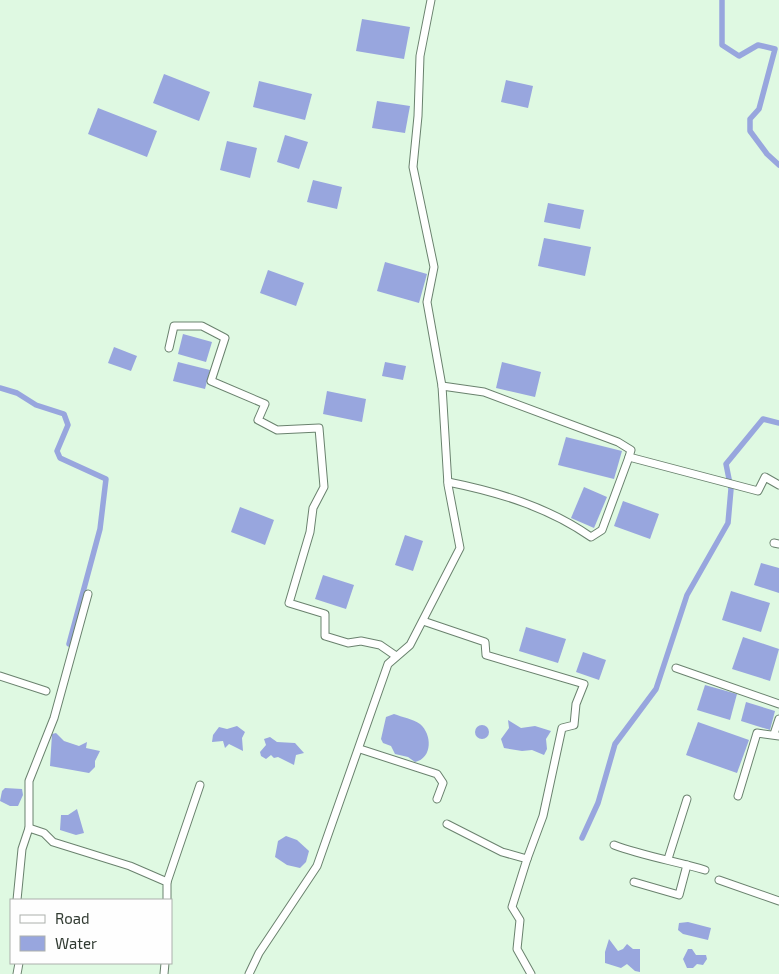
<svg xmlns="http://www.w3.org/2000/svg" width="779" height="974" viewBox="0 0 779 974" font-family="'Exo 2',sans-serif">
<rect width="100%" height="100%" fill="#dff9e2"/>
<g fill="#98a6de">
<polygon points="362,19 410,27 404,59 356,51"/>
<polygon points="164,74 210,92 199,121 153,103"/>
<polygon points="506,80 533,86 528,108 501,102"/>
<polygon points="259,81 312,94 305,120 253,107"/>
<polygon points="377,101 410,106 405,133 372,128"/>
<polygon points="98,108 157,131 147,157 88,134"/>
<polygon points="285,135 308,142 299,169 277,162"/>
<polygon points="227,141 257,148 250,178 220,170"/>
<polygon points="313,180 342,187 337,209 307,202"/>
<polygon points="548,203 584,210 580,229 544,222"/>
<polygon points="544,238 591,247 585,276 538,266"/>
<polygon points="385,262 427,274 419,303 377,291"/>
<polygon points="268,270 304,283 296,306 260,293"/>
<polygon points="183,334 212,342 206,362 178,354"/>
<polygon points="114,347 137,356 131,371 108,363"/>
<polygon points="178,362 210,370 205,389 173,381"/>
<polygon points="385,362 406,366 403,380 382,376"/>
<polygon points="502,362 541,372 535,397 496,388"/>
<polygon points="327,391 366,399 362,422 323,414"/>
<polygon points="566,437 622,451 614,479 558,465"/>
<polygon points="584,487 607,497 594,528 571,518"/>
<polygon points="623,501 659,514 650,539 614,526"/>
<polygon points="240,507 274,520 265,545 231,532"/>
<polygon points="405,535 423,541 413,571 395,565"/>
<polygon points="761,563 779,568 779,593 754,585"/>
<polygon points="323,575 354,585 346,609 315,599"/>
<polygon points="731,591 770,603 761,632 722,620"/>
<polygon points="526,627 566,639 558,663 519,651"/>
<polygon points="743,637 779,649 770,681 732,669"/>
<polygon points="583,652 606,660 599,680 576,672"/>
<polygon points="705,685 737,694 730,720 697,710"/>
<polygon points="746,702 775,711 770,730 741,721"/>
<path d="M 394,714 C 402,717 413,719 420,724 C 432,734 433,758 415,762 L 408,757 L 395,754 L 391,746 L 383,743 L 381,739 L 386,717 Z"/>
<polygon points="508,720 521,728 535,726 551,731 546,739 547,749 544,755 532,750 522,751 504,748 501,739 509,728"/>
<polygon points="698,722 749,740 737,773 686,755"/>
<circle cx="482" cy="732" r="7"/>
<polygon points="237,726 245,732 242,738 243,751 229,744 225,748 223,741 212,742 213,735 219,727 227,729"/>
<polygon points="56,733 64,741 79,746 87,742 86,748 100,751 95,761 95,767 89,773 50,766 52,734"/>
<polygon points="270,737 277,742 295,743 304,753 296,755 294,765 278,757 274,758 271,755 266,759 261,756 260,752 266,745 264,739"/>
<polygon points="5,788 22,789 23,795 18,806 10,806 0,801 2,791"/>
<polygon points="77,809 84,833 76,835 60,830 61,815 68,815"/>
<polygon points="286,836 297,840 309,851 306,862 300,868 287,865 275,857 278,841"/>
<polygon points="688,922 711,928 708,940 683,934 678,930 679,923"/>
<polygon points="609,939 618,951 623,949 627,944 633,949 640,949 640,972 635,971 627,964 621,968 605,963 605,952"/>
<polygon points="688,949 692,949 696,955 706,955 707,959 703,965 697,964 693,968 687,968 683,959"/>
</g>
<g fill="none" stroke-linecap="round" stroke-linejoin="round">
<g stroke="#98a6de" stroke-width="5.5">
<polyline points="722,0 722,45 739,56 758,45 775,49 759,109 750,119 750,131 767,154 779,165"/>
<polyline points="0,388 17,393 36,405 64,414 68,425 57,451 60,458 106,479 100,529 69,644"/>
<polyline points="582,838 598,803 615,744 656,689 687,595 728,523 731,489 726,464 763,419 779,423"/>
</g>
<defs>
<g id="minor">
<polyline points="169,348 174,326 202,326 225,338 211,381 265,404 258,420 277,430 319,428 324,487 313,508 310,532 289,603 325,614 325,636 348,643 361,641 380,645 396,656"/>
<polyline points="442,386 484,392 618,442 631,450 629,457 758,491 765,477 779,485"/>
<path d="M 448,482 C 498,492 548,507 591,537 L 602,530 L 629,457"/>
<polyline points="774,543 779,544"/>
<polyline points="423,621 485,642 486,655 584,684 576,704 574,725 562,728 543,816 527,859"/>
<polyline points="676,668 779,704"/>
<polyline points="0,676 46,691"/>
<polyline points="774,734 779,719"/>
<polyline points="360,749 437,774 443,783 437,799"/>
<polyline points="738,796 757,733 779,736"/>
<polyline points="447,824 502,852 527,859 512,907 520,920 517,949 531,974"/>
<polyline points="29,828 44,833 53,842 130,866 167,882 167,900"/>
<path d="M 614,845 C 643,856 675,861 705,870"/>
<polyline points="668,859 687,799"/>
<polyline points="719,880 779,901"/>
<polyline points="167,882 200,785"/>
<polyline points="634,882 679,895 687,865"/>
<polyline points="17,900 22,849 29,828 29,781 54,718 88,594"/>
<polyline points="17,974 19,963"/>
<polyline points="164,974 165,963"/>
<polyline points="249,974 259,953 317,866 388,664 410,645 460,548 448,485 442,386 427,302 434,267 413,167 418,116 420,56 431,0"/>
</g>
</defs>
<use href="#minor" stroke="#6a826e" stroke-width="9"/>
<use href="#minor" stroke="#fff" stroke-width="7"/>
</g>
<rect x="10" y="899" width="162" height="65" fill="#fefefe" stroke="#acb0ac"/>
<rect x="20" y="915" width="25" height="8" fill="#ffffff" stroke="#acb0ac"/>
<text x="55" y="924" font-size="15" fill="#313b32">Road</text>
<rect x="20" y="936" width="25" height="15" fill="#98a6de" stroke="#acb0ac"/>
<text x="55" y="949" font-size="15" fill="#313b32">Water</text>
</svg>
